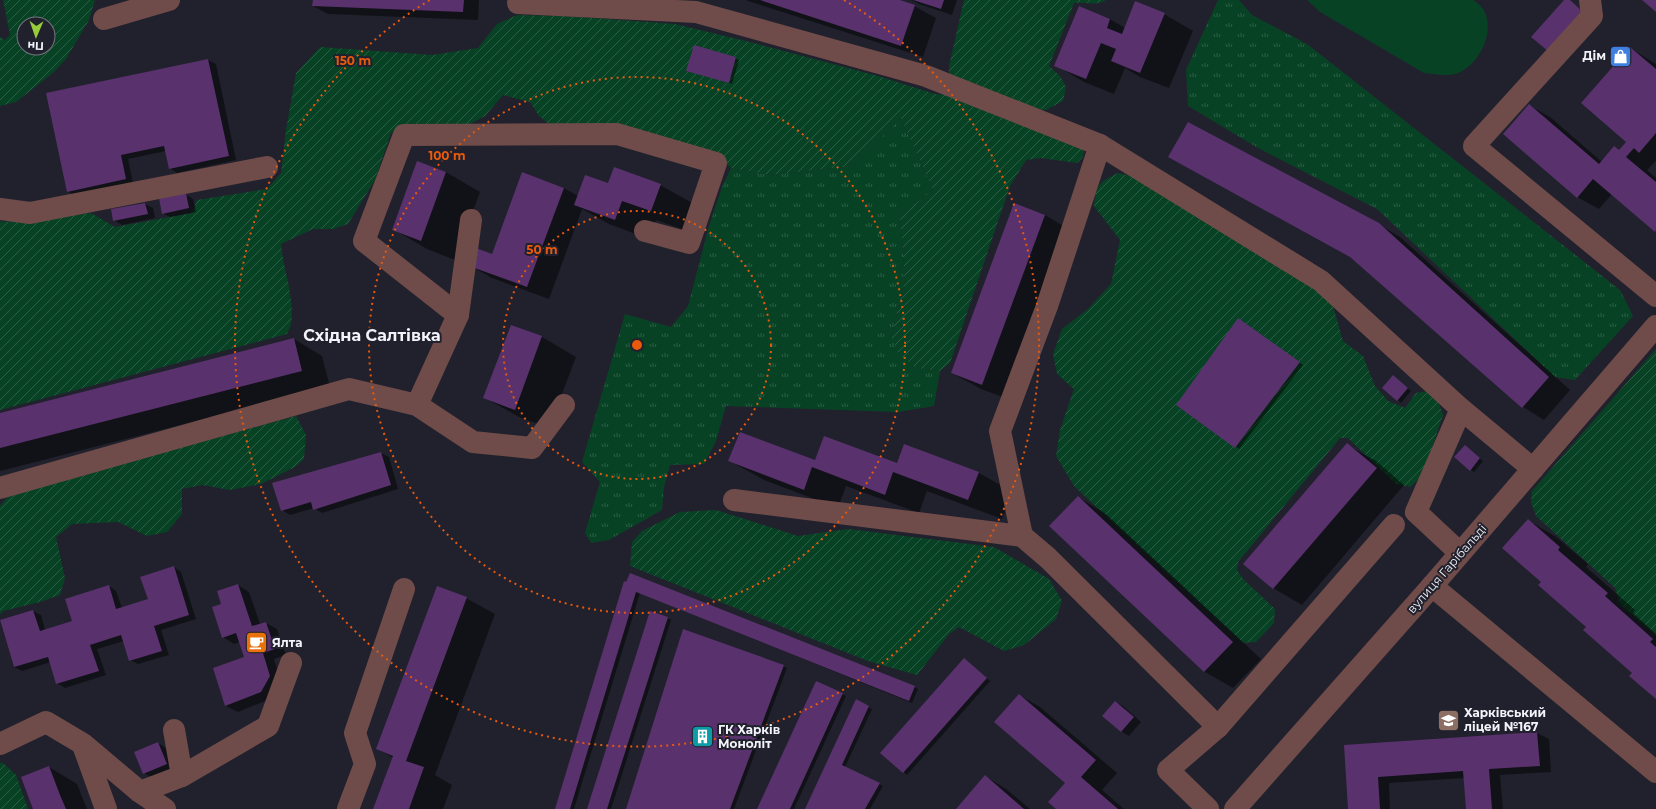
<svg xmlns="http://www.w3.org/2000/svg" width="1656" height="809" viewBox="0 0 1656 809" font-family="Montserrat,sans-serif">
<defs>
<pattern id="grass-tufts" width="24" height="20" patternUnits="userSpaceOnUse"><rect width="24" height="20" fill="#084224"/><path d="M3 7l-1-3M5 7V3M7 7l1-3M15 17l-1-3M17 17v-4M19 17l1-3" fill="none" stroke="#2c5e45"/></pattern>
<pattern id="garden-furrows" width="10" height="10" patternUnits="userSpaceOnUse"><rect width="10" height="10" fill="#084224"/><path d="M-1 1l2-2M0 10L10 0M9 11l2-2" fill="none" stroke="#2c5e45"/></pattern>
</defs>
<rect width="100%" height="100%" fill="#21212d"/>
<g fill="url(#grass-tufts)">
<polygon points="1218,0 1239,0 1252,15 1307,44 1620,290 1633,316 1575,380 1555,377 1377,209 1258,148 1188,106 1186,70"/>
<polygon points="901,118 933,190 900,216 905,280 891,336 917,368 940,371 934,406 898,412 726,406 716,441 704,464 670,465 664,487 662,510 609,540 591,543 585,533 600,482 582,462 625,314 671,327 688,306 709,226 722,187 731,168 770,175 852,166"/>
</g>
<g fill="url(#garden-furrows)" fill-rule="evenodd">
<path d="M 3,0 L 95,0 L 89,20 L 66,59 L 54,72 L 16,102 L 0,106 L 0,37 L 5,40 L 10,35 ZM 24,24 L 48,24 L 48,48 L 24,48 Z"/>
<path d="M 964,0 L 1106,0 C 1098,6 1084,2 1074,3 L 1049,66 L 1060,76 L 1066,87 L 1063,101 L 1046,110 L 1024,108 L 949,78 L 949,66 Z"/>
<path d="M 517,15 L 564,16 L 675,24 L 754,43 L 878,76 L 935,94 L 961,96 L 1085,146 L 1083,157 L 1077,163 L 1041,158 L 1026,160 L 1010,186 L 950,363 L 940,371 L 917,368 L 898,353 L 891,336 L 905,280 L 900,216 L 933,190 L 901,118 L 852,166 L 770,175 L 731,168 L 714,152 L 551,126 L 539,116 L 530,102 L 503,95 L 485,116 L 468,125 L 402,128 L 391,133 L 375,180 L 348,224 L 333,229 L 313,229 L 281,244 C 283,269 295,298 291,323 C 291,326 288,331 287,334 L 0,410 L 0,221 L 4,222 L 91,213 L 115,227 L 192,213 L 197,200 L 267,189 L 281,173 L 286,130 L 296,73 L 320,47 L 432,55 L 478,48 L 497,24 Z"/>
<path d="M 1118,173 L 1135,177 L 1330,296 L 1343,341 L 1363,356 L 1375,386 L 1388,401 L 1405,408 L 1416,393 L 1428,391 L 1439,404 L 1443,415 L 1423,475 L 1410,487 L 1396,484 L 1348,438 L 1340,438 L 1238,562 L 1237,570 L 1243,579 L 1275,609 L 1274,623 L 1256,642 L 1243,643 L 1074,486 L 1056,456 L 1060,430 L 1074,389 L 1057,374 L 1053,354 L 1062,329 L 1088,309 L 1111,284 L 1120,240 L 1094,206 C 1096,185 1099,182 1118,173 Z"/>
<polygon points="1656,349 1656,635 1620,604 1615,588 1536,516 1531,502 1532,491"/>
<polygon points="296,416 306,435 304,459 295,467 261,484 230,490 202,485 182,489 182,514 167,532 147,536 118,522 72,524 56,537 65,578 60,595 40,602 3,611 0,614 0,506 11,493"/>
<polygon points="716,510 798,536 848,529 994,547 1049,579 1062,601 1056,619 1024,645 1004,651 959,627 949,634 917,675 868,661 630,566 632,542 642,531 680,512"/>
<polygon points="0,763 3,763 16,775 28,809 0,809"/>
</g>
<path fill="#084224" d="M 1307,0 L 1473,0 C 1502,16 1484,63 1458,73 C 1448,77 1435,74 1424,73 L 1320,12 Z"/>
<g fill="#0007">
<polygon points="314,0 479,0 478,20 328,14 313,6"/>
<polygon points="745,0 896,0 914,6 936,18 923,57"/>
<polygon points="911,0 957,0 952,15 919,4"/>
<polygon points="1080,7 1110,19 1125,28 1164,14 1193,31 1169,88 1140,77 1125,68 1114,94 1084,82 1056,65"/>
<polygon points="1630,48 1656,64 1656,161 1647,170 1656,178 1656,231 1612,194 1599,209 1577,197 1529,105 1550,117 1602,162 1620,151 1628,142"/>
<polygon points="735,58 739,60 732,84 687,70"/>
<polygon points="208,60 216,64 236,160 177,173 170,168 166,151 128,159 133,183 75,196 67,191"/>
<polygon points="418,162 446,172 480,192 455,260 427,249 393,229"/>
<polygon points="523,173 564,188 578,196 609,185 660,185 694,204 685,230 656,220 649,239 609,224 582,209 549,299 492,278 471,266 493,255"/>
<polygon points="185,194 193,199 196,212 170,217 162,213"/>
<polygon points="145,204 153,208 155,218 122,225 114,220"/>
<polygon points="1015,204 1045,215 1073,232 1011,400 981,389 952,373"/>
<polygon points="1378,224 1400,237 1570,390 1544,420 1523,407 1353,258"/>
<polygon points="1241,322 1303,365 1239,449 1177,405"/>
<polygon points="511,326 542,337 576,357 549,428 519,417 485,398"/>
<polygon points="294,339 322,356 330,387 0,471 0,414"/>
<polygon points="1397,379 1411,391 1401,403 1383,388"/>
<polygon points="905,445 979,473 1013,492 1002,519 927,491 919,513 846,486 838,508 764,480 730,461 816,462 897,464"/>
<polygon points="1347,445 1376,461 1404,485 1302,605 1273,588"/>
<polygon points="1468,449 1483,461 1474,472 1470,470"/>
<polygon points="381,453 389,457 398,489 322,513 314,508 290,515 282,510"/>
<polygon points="1078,497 1106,514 1261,659 1233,688 1205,672 1050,526"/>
<polygon points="1528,520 1556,537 1588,564 1586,567 1635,610 1633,613 1656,634 1656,698 1633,673 1542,582"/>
<polygon points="174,567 181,572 196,619 161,630 169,655 138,664 130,660 124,641 97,649 106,675 65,688 57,683 51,662 22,671 14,667 0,621 33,611 41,615 45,630 73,621 109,586 116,591 122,608 149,600"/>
<polygon points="625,582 914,687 918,689 912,703 640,593 574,809 556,809"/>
<polygon points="238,585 249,592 260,624 266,623 277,629 286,655 274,659 281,682 272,698 238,712 226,706 214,668 246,658 240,642 234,644 223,637 223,605"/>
<polygon points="466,598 495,614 435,775 452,785 443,809 375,809 394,758 377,749"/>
<polygon points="668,618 671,620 611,809 588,809"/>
<polygon points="684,630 787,668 734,809 627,809"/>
<polygon points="967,661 990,681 907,775 881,753"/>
<polygon points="816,682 846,696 794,809 758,809"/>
<polygon points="1019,695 1040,707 1117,773 1102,790 1124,809 1057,809 1066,783"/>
<polygon points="856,701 872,709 845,767 883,786 870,809 806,809"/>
<polygon points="1115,702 1123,706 1141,722 1129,736 1121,731"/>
<polygon points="1537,733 1549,739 1551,772 1500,775 1503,809 1467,809 1464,778 1389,783 1390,809 1349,809 1345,746"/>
<polygon points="158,743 166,748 174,768 151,777 144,773"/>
<polygon points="49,767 77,784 87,809 34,809"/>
<polygon points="985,776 1006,789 1030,809 957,809"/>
</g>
<g fill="#59316d">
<polygon points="313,0 464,0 463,12 312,6"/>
<polygon points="760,0 900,0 915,5 901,46"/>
<polygon points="913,0 944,0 941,9"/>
<polygon points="1564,0 1570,0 1583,12 1548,51 1531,37"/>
<polygon points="1642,0 1656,0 1656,12"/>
<polygon points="1135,1 1165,13 1140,73 1111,61 1116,49 1101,43 1086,79 1054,66 1079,6 1110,19 1107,28 1122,34"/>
<polygon points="694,45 736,57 729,83 686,71"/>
<polygon points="1630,47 1656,69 1656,133 1639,153 1634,148 1626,157 1656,182 1656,230 1655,232 1593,179 1577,198 1503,134 1529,104 1599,164 1614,146 1619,150 1626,142 1581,103"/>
<polygon points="208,59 229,156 169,169 164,146 121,155 126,179 67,192 46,93"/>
<polygon points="1188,122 1379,223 1549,377 1522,408 1350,257 1168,157"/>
<polygon points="417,161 446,172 421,241 392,230"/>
<polygon points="614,167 661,184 651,211 622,201 615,220 574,205 585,175 608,183"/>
<polygon points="522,172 564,188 527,287 469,266 476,248 492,254"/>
<polygon points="186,193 189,208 162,214 159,198"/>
<polygon points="145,203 148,214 113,221 111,209"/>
<polygon points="1014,203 1045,215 982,385 951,373"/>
<polygon points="1238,318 1300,362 1235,448 1176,405"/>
<polygon points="511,325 542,336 515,410 483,398"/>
<polygon points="294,338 302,371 0,448 0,413"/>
<polygon points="1393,375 1408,388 1397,401 1382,388"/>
<polygon points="740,432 815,460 824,436 897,463 904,444 979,472 968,500 893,472 885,495 812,467 804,490 728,461"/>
<polygon points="1347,443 1377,468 1273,589 1243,564"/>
<polygon points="1465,445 1480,458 1470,471 1454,457"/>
<polygon points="381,452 391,485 313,510 311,502 281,511 272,483"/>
<polygon points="1078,496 1233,642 1204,672 1049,526"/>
<polygon points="1528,519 1560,547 1558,550 1608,593 1605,596 1653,639 1650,642 1656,647 1656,699 1629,676 1632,673 1583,630 1586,627 1538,585 1541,582 1502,548"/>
<polygon points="174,566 189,615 154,626 162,651 129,661 121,635 90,645 99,671 56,684 48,657 14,667 0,620 33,610 40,631 72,621 65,599 109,585 116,609 148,599 140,577"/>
<polygon points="630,573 915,686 909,701 636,592 570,809 555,809 624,581 626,582"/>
<polygon points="238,584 252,626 266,622 275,649 263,653 270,676 261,692 225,706 213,668 244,657 236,633 222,638 212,607 221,604 217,591"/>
<polygon points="437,586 467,597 406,761 424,767 409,809 373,809 393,756 376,749"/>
<polygon points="650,611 668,617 607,809 587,809"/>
<polygon points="683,629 784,665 730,809 626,809"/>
<polygon points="964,658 987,678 903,773 880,753"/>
<polygon points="816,681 843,693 790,809 757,809"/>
<polygon points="1019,694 1096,760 1081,777 1118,809 1056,809 1048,802 1065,783 994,722"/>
<polygon points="856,699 869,706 842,765 880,783 865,809 805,809"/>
<polygon points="1115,701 1134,717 1121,732 1102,716"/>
<polygon points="1537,732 1540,766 1489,769 1492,809 1466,809 1463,771 1378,777 1380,809 1348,809 1344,745"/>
<polygon points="158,742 167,764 143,774 134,752"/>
<polygon points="49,766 60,795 66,809 33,809 21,777"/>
<polygon points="985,775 1024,809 956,809"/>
</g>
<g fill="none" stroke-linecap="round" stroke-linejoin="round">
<g stroke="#6f4c49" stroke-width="22">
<polyline points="1590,0 1592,16 1474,146 1656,296"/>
<polyline points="518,3 696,12 926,76 1100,145 1321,281 1461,409 1533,469"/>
<polyline points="104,19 169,0"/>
<polyline points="0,209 30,213 267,167"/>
<polyline points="458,315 471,220"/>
<polyline points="417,405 458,315 364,241 404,135 617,134 716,163 689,243 645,231"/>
<polyline points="0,488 349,389 417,405 473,442 532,448 564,405"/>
<polyline points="734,500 1022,536 1048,558 1218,727 1168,770 1208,809"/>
<polyline points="1022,536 1000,431 1047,306 1100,145"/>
<polyline points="1460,553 1416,512 1461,409"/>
<polyline points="1432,586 1656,772"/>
<polyline points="1218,727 1394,525"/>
<polyline points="0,744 46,722 83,744 140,792 165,809"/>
<polyline points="83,745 106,809"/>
<polyline points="182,776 268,726 291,663"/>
<polyline points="140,792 182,776 174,730"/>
<polyline points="348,809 365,764 355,733 404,589"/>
<polyline points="1235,809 1432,586 1656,326"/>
</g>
</g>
<g fill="none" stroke="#e8590c" stroke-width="2" stroke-dasharray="2 4">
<circle cx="637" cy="345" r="134"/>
<circle cx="637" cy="345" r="268"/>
<path d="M844 0A402 402 0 1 1 430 0"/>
</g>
<defs>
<symbol id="shop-square" viewBox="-11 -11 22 22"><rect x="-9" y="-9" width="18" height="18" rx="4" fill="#3f7fe0" stroke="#21212d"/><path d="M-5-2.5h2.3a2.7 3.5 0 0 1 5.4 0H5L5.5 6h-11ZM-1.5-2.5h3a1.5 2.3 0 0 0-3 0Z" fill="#fff"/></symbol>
<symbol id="cafe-square" viewBox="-11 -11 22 22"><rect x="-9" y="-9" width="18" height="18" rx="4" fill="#e8710a" stroke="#21212d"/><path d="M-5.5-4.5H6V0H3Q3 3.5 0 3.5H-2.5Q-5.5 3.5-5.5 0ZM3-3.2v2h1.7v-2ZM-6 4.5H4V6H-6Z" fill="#fff"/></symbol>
<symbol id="school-square" viewBox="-11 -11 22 22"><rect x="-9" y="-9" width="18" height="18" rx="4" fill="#8d6e63" stroke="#21212d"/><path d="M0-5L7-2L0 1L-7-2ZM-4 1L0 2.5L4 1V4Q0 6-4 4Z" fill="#fff"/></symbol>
<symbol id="building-square" viewBox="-11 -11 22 22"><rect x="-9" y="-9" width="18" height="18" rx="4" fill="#0f9aa8" stroke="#21212d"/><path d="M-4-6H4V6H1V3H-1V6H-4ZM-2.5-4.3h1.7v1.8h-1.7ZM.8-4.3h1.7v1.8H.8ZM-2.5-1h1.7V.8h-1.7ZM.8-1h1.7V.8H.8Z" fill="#fff"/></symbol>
</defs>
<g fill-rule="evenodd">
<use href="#shop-square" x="1608" y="44" width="25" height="25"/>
<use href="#cafe-square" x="244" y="630" width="25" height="25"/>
<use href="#school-square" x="1436" y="708" width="25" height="25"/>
<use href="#building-square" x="690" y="724" width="25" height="25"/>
</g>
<g text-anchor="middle" stroke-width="4" stroke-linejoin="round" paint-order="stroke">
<g font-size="12" font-weight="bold" fill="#f3f3fb" stroke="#21212d" text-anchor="start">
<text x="1606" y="60" text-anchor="end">Дім</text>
<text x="272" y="647">Ялта</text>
<text x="1464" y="717">Харківський<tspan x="1464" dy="14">ліцей №167</tspan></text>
<text x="718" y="734">ГК Харків<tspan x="718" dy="14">Моноліт</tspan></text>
</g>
<g font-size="12" fill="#f3f3fb" stroke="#21212d">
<text transform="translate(1447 569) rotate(-49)" y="4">вулиця Гарібальді</text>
</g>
<g font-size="16" font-weight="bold" fill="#f3f3fb" stroke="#21212d">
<text x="372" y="341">Східна Салтівка</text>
</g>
</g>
<circle cx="637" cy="345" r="6" fill="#e8590c" stroke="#21212d" stroke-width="2"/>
<g font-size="12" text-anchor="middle" font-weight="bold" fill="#e8590c" stroke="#21212d" stroke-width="4" stroke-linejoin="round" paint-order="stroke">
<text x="353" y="65">150 m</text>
<text x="447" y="160">100 m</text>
<text x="542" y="254">50 m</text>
</g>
<g transform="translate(36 36) rotate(182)"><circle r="19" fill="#21212d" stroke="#75757f"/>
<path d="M0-3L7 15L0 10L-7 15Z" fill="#96cc39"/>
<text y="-6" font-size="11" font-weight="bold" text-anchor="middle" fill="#f3f3fb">Пн</text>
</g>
</svg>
